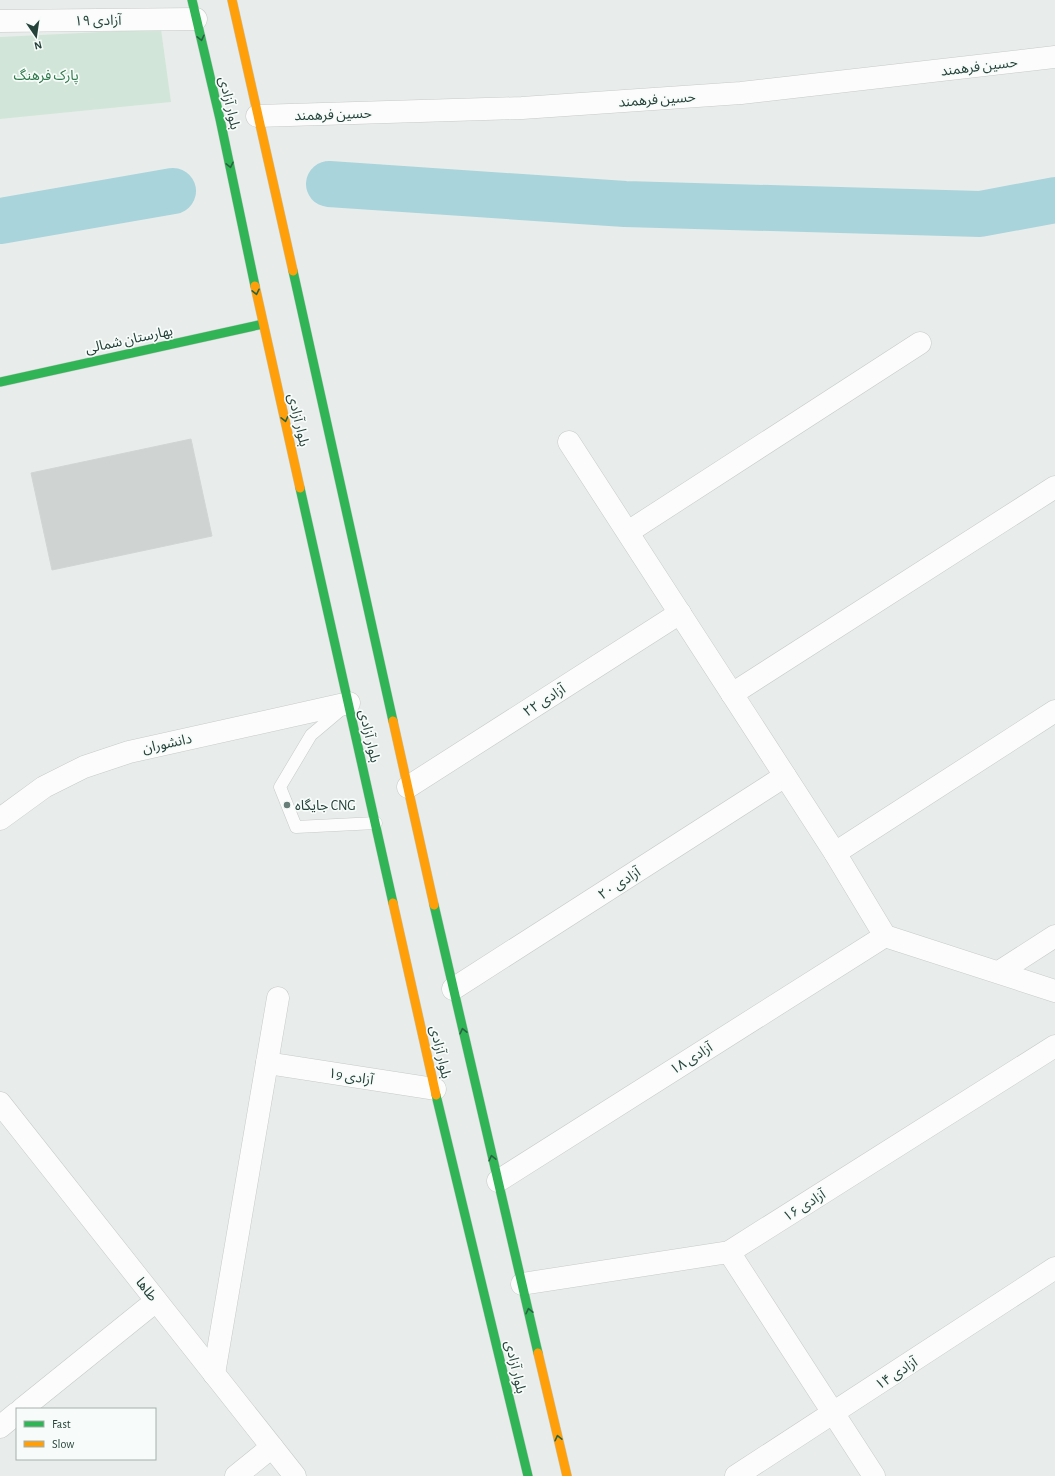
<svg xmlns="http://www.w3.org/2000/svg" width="1055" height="1476" viewBox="0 0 1055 1476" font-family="'Alegreya Sans','Noto Sans Arabic',sans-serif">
<rect width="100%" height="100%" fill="#e8edeb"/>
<polygon fill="#d1e6d8" points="161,29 171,102 0,119 0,37"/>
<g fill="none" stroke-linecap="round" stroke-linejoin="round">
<g stroke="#a9d4db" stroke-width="46">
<polyline points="329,184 625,204 980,214 1055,200"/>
<polyline points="0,221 173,191"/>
</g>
</g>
<polygon fill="#cfd4d2" stroke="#d1d6d4" points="191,439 212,536 52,570 31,473"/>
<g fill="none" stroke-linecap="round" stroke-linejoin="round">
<defs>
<polyline id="lane" points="343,708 311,735 280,787 296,827 376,823"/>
<g id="street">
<polyline points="0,21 196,19"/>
<polyline points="257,116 522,108 741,93 1055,57"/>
<polyline points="569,442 835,853 885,936 1055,991"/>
<polyline points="628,532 920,343"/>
<polyline points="732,694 1055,487"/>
<polyline points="408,787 680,613"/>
<polyline points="0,819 44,787 84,767 129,752 349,703"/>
<polyline points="835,853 1055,711"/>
<polyline points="999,972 1055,936"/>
<polyline points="453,989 785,776"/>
<polyline points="267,1063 435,1089"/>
<polyline points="0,1103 295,1476"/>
<polyline points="498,1181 885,936"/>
<polyline points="729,1252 874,1476"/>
<polyline points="522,1284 729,1252 1055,1046"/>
<polyline points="214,1374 278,998"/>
<polyline points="22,1409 156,1301"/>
<polyline points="0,1427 17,1413"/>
<polyline points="236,1476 272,1447"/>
<polyline points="736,1476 1055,1268"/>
</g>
<g id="fast">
<polyline points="192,0 220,119 255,286"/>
<polyline points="293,271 393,721"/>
<polyline points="0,382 263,324"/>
<polyline points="300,488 393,903"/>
<polyline points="434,905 538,1353"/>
<polyline points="436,1095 528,1476"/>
</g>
<g id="slow">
<polyline points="232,0 293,271"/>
<polyline points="255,286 300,488"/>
<polyline points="393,721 434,905"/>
<polyline points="393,903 436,1095"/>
<polyline points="538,1353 567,1476"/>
</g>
</defs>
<use href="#lane" stroke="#c5cac8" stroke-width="13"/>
<use href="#street" stroke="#c5cac8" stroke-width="23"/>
<use href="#fast" stroke="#c3cbc8" stroke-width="10"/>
<use href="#slow" stroke="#c3cbc8" stroke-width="10"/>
<use href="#lane" stroke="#fcfcfc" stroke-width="12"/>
<use href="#street" stroke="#fcfcfc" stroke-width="22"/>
<use href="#fast" stroke="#30b455" stroke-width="9"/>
<use href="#slow" stroke="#ff9f0a" stroke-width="9"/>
</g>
<defs><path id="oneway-chevron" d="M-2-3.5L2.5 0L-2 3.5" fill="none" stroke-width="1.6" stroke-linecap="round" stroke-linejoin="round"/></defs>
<g stroke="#286442">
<use href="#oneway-chevron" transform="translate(201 38) rotate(77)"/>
<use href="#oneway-chevron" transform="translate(230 165) rotate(78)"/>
<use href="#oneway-chevron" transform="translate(256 292) rotate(78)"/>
<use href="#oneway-chevron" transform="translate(285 419) rotate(77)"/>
<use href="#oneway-chevron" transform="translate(463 1031) rotate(-103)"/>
<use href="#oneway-chevron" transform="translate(492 1158) rotate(-103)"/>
<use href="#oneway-chevron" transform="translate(529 1311) rotate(-103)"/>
<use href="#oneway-chevron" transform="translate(558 1438) rotate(-103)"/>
</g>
<circle fill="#697e78" stroke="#f7fbf9" stroke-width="1.5" cx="287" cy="805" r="4"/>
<g text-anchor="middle" stroke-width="3.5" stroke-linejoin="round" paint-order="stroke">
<g font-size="14" fill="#24423a" stroke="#f7fbf9">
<text transform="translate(98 20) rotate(-1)" y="5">آزادی ۱۹</text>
<text transform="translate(979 66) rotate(-7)" y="5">حسین فرهمند</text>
<text transform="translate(657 99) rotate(-4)" y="5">حسین فرهمند</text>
<text transform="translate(230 103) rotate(77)" y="5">بلوار آزادی</text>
<text transform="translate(333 114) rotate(-2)" y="5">حسین فرهمند</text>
<text transform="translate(129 339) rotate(-12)" y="5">بهارستان شمالی</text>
<text transform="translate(299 420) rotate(77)" y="5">بلوار آزادی</text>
<text transform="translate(544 700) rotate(-33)" y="5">آزادی ۲۲</text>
<text transform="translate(370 736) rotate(77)" y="5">بلوار آزادی</text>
<text transform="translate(167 743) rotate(-12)" y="5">دانشوران</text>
<text transform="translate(619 883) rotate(-33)" y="5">آزادی ۲۰</text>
<text transform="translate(441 1052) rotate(77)" y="5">بلوار آزادی</text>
<text transform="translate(691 1058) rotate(-32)" y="5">آزادی ۱۸</text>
<text transform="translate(351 1076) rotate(9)" y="5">آزادی ۱9</text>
<text transform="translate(804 1205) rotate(-32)" y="5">آزادی ۱۶</text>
<text transform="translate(147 1289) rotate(52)" y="5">طاها</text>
<text transform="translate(516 1367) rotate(77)" y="5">بلوار آزادی</text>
<text transform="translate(896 1373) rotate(-33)" y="5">آزادی ۱۴</text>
</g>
<g font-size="14" fill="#2d7a4b" stroke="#f7fbf9">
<text x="46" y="80">پارک فرهنگ</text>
</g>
<g font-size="14" fill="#24423a" stroke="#f7fbf9" text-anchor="start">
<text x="295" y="810">جایگاه CNG</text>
</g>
</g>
<rect x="16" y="1408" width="140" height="52" fill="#f7fbf9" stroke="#a3b1ad"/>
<rect x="24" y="1421" width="20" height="6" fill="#30b455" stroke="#a3b1ad"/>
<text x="52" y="1428" font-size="12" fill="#24423a">Fast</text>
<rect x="24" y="1441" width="20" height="6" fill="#ff9f0a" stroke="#a3b1ad"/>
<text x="52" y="1448" font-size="12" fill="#24423a">Slow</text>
<g transform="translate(36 36) rotate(167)" stroke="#f7fbf9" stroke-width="3" paint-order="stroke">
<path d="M0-3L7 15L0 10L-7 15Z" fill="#24423a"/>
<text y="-6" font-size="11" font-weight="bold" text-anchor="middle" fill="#24423a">N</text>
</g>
</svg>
